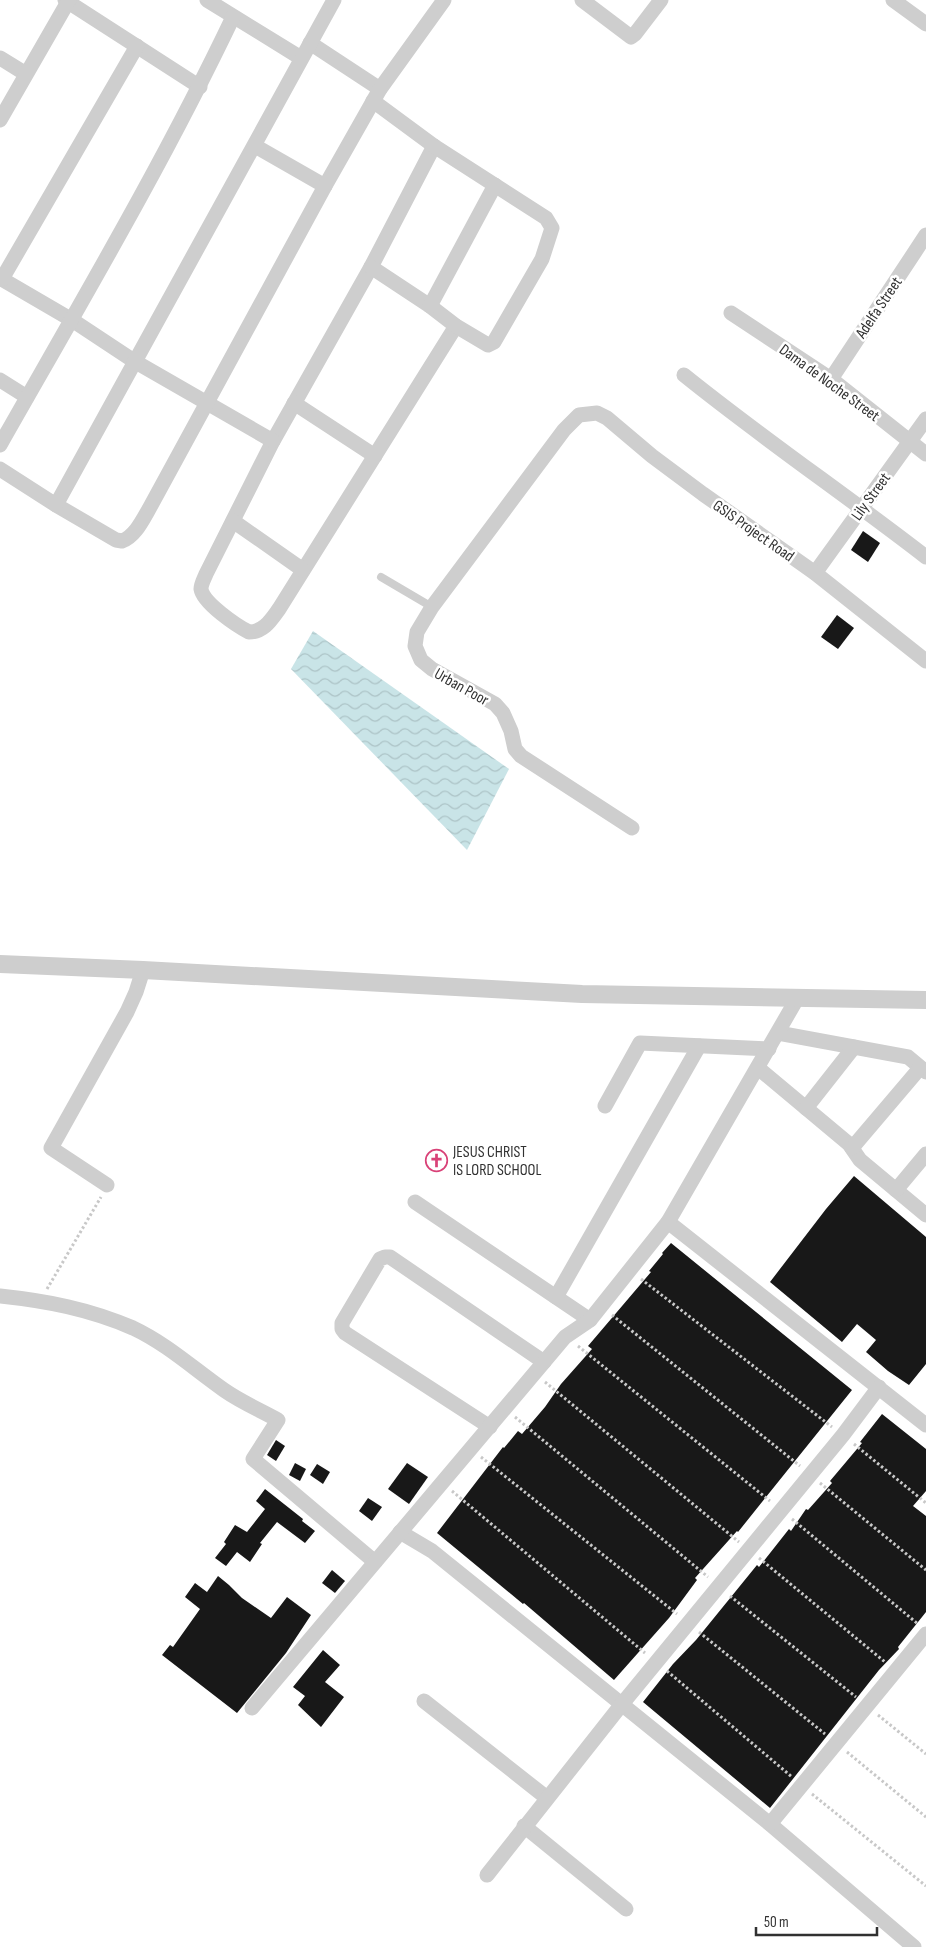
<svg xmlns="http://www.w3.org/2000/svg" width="926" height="1947" viewBox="0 0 926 1947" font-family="'Sofia Sans Condensed',sans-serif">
<defs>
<pattern id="water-waves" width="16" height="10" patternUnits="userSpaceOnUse" patternTransform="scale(1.25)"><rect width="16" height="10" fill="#c9e4e7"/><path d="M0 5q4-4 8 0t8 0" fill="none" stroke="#adc4c7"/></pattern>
</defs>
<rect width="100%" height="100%" fill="#fff"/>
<polygon fill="url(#water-waves)" points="313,631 509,769 467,850 291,669"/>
<g fill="#181818">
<polygon points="863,531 880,543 868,562 851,550"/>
<polygon points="837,615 854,628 838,649 821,637"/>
<polygon points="854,1176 926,1237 926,1364 909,1385 888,1371 866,1352 876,1340 857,1324 842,1342 770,1282 826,1209"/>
<polygon points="671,1243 852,1390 738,1532 737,1531 695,1578 697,1580 669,1618 614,1680 524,1603 523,1604 437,1533 503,1447 504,1448 518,1431 522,1434 545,1407 561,1384 592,1349 588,1346 651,1272 649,1271 663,1254 662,1253"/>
<polygon points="882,1414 926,1449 926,1491 913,1506 926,1516 926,1612 898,1647 899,1649 879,1670 770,1808 643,1702 673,1664 696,1640 757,1565 759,1567 789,1529 791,1531 806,1509 808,1510 832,1483 830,1481 862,1443 860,1442"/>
<polygon points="276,1440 285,1446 276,1461 267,1455"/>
<polygon points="295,1463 306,1469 300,1481 289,1475"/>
<polygon points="407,1463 428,1477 409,1504 388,1489"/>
<polygon points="317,1464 330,1472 323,1484 310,1475"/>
<polygon points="265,1489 303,1519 302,1521 315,1531 305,1543 277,1522 260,1543 262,1544 250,1562 237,1552 226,1566 215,1558 226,1544 224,1542 235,1525 247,1532 265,1509 256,1501"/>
<polygon points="368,1498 382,1507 372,1521 359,1511"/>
<polygon points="332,1570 345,1581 335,1593 322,1583"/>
<polygon points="218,1576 229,1585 242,1598 271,1618 287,1597 311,1615 286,1653 237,1713 162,1655 170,1645 173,1647 200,1609 185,1597 195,1583 207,1592"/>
<polygon points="323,1650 340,1665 325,1682 344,1697 321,1727 298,1705 305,1696 293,1687"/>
</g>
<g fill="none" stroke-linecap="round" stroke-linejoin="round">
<g stroke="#c8c8c8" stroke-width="3" stroke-dasharray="2.5 2.5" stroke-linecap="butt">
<polyline points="641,1279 832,1427"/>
<polyline points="47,1289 101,1197"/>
<polyline points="612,1315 800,1466"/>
<polyline points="578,1346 770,1501"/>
<polyline points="545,1382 739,1542"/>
<polyline points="515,1417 708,1577"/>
<polyline points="854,1444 926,1503"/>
<polyline points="481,1457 677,1614"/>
<polyline points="820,1483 926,1570"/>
<polyline points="452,1491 645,1653"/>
<polyline points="792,1519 918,1624"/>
<polyline points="759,1558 885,1662"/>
<polyline points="730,1596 856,1697"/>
<polyline points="699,1632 825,1734"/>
<polyline points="667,1671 792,1777"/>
<polyline points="878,1715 926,1754"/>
<polyline points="847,1752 926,1817"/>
<polyline points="812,1794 926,1886"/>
</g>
<polyline stroke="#cecece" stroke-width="8" points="381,577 432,607"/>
<g stroke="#cecece" stroke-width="15">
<polyline points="65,0 200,87"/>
<polyline points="207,0 301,58"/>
<polyline points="582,0 631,37 635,34 661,0"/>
<polyline points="893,0 926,24"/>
<polyline points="310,43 380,89"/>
<polyline points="0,58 26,74"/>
<polyline points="0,120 69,0"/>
<polyline points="255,146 325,186"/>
<path d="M 434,146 L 371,267 L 273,441 L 206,574 C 204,579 201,584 201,589 C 203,603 237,626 249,632 C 264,632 271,620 279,609 L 456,326"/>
<polyline points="371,267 430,306 456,326 488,345 494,342 542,259 552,228 546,218 434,146 373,101"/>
<polyline points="0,278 72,320 134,361 273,441"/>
<polyline points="2,279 137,46"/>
<polyline points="430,306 495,185"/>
<polyline points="731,313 831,379 926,454"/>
<path d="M 684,375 C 762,438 846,495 926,557"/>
<polyline points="831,379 926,235"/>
<polyline points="0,380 27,397"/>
<polyline points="294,403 375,456"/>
<path d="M 0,445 C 80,304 163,164 233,17"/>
<path d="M 0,469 L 56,505 L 116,540 L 122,541 C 135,536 142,521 149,509 L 325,186 L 380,89 L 444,0"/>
<polyline points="56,505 334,0"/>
<polyline points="233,521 303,570"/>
<polyline points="815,573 926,419"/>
<polyline points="632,828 521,756 515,749 511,731 503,713 495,704 432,669 421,660 415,646 417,632 432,607 564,430 579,415 597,413 607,418 652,456 703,494 815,573 926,661"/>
<polyline points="778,1033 908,1057 926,1072"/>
<polyline points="758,1068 849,1144 860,1160 926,1215"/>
<polyline points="605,1106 640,1043 769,1049"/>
<polyline points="806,1108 854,1047"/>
<polyline points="852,1148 920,1068"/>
<polyline points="107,1185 51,1148 127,1012 136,992 143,970"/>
<polyline points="896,1190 926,1154"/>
<polyline points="415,1202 590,1320"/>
<polyline points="668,1222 926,1425"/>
<path d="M 0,1296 C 47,1301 89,1309 133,1328 C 167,1344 194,1369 224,1390 C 241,1402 260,1410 278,1420 L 253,1459 L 375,1562"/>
<polyline points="556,1297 699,1046"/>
<polyline points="490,1427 345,1333 342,1329 342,1323 380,1259 385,1257 390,1257 544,1362"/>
<polyline points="400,1532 432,1551 770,1824 914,1947"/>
<polyline points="424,1701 547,1798"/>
<polyline points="252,1708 565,1337 590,1320 668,1222 798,997"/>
<polyline points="770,1824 926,1634"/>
<polyline points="524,1826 626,1909"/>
<polyline points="487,1875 622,1704 843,1435 879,1387"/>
</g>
<polyline stroke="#cecece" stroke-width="18" points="0,964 143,970 582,994 926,1000"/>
</g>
<defs>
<symbol id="church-ring" viewBox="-11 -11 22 22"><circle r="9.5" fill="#fff" stroke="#d94278" stroke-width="1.5"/><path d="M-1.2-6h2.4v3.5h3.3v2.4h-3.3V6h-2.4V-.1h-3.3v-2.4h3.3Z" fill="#d94278"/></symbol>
</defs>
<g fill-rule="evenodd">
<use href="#church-ring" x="424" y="1148" width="25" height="25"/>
</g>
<g text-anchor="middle" stroke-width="5" stroke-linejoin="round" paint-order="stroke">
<g font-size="16" fill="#313131" stroke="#fff">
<text transform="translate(878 307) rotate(-56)" y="6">Adelfa Street</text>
<text transform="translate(830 382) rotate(36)" y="6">Dama de Noche Street</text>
<text transform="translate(870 496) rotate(-54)" y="6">Lily Street</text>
<text transform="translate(754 530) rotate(35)" y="6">GSIS Project Road</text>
<text transform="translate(462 686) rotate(29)" y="6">Urban Poor</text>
</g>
<g font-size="16" fill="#313131" stroke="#fff" text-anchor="start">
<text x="453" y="1157">JESUS CHRIST<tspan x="453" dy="18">IS LORD SCHOOL</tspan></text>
</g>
</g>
<path d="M756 1927v8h121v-8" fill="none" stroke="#313131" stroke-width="2.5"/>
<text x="764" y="1927" font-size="15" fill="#313131" stroke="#ffffff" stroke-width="4" paint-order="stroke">50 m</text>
</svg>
